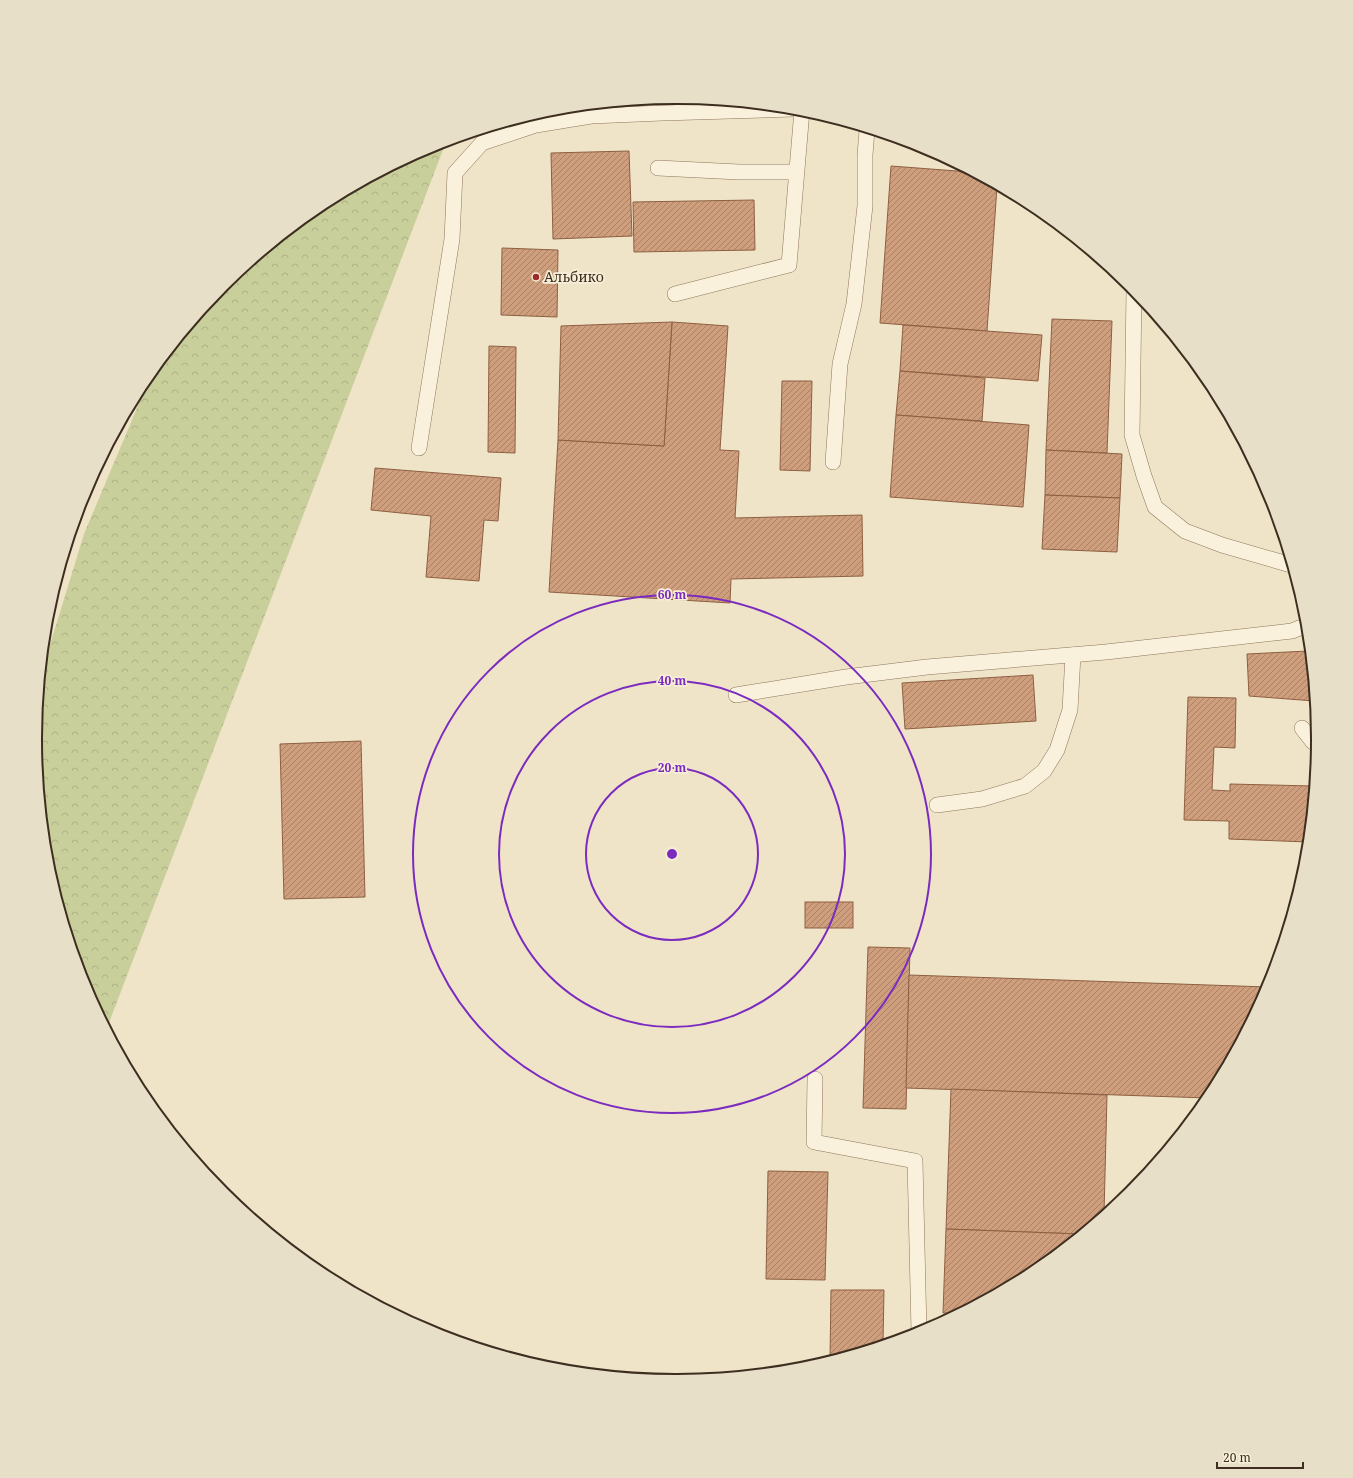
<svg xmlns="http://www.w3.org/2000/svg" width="1353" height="1478" viewBox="0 0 1353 1478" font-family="'Noto Serif',serif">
<defs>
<pattern id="forest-crowns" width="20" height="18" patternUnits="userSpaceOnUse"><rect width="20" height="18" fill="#c9cf9b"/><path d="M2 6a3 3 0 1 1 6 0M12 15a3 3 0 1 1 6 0" fill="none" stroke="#aeb285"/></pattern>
<pattern id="building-hatch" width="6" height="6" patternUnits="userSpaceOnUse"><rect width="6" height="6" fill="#cf9f7d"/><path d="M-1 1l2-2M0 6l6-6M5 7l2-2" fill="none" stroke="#a98266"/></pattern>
</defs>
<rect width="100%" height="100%" fill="#f0e4c8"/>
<polygon fill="url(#forest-crowns)" points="446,142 107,1028 84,984 47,864 35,739 41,674 84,534 153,370 223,285 320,205 431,146"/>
<g fill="url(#building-hatch)" stroke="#8d5f41">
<polygon points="629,151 632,236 553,239 551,153"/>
<polygon points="891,166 970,172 997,187 987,331 880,323"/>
<polygon points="754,200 755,250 634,252 633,202"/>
<polygon points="502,248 558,250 557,317 501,315"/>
<polygon points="1052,319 1112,321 1107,453 1046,450"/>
<polygon points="672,322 728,326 720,450 739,451 735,518 862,515 863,576 731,579 730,603 549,592 558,440 664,446"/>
<polygon points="672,322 664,446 558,440 561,326"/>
<polygon points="903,325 1042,335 1038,381 900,371"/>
<polygon points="489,346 516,347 515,453 488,452"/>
<polygon points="900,371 985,378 982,421 896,415"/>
<polygon points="782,381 812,381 810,471 780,470"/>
<polygon points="896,415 1029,425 1023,507 890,497"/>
<polygon points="1046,450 1122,454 1120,498 1045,495"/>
<polygon points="375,468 501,478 498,521 484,520 479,581 426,577 431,516 371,510"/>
<polygon points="1045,495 1120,498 1117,552 1042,549"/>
<polygon points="1308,651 1314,701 1249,696 1247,654"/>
<polygon points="1033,675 1036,721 905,729 902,683"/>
<polygon points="1188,697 1236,698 1235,748 1214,747 1212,790 1230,791 1230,784 1313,786 1308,842 1229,839 1229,821 1184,820"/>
<polygon points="361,741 365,897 284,899 280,744"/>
<rect x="805" y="902" width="48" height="26"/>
<polygon points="868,947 910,948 906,1109 863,1108"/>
<polygon points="909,975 1268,987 1208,1098 906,1088"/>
<polygon points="951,1089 1107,1095 1104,1214 1080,1234 946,1229"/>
<polygon points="768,1171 828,1172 825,1280 766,1279"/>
<polygon points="946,1229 1080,1234 1033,1273 956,1313 943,1313"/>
<polygon points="831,1290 884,1290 883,1343 830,1359"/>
</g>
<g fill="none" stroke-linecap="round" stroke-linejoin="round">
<defs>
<g id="service">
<polyline points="658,168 739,172 796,172"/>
<polyline points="1134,290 1132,435 1144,476 1155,507 1185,531 1222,545 1291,565"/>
<polyline points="675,294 789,265 802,110"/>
<polyline points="419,448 452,239 455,173 482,143 536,125 591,116 662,113 793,109"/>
<polyline points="833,462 840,364 854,304 865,206 865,155 867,130"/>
<polyline points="736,695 846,677 927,667 1106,652 1292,631 1307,625"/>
<polyline points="1302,728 1313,742 1318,742"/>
<polyline points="937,805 982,799 1025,786 1044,771 1057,750 1070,710 1073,655"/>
<polyline points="815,1079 814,1142 915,1161 919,1332"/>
</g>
</defs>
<use href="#service" stroke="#8d765c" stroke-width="16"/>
<use href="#service" stroke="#faf1dc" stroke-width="15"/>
</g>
<g fill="none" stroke="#7b2cbf" stroke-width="2">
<circle cx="672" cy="854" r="86"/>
<circle cx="672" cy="854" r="173"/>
<circle cx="672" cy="854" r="259"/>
</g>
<circle fill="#9e2a2b" stroke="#f7eed8" stroke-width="1.5" cx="536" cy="277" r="4"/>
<g text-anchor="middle" stroke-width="3.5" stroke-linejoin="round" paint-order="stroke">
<g font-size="14" fill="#3d2e20" stroke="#f7eed8" text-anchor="start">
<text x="544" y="282">Альбико</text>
</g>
</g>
<path d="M0 0H1353V1478H0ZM676 104H677A634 634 0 0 1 1311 738V740A634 634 0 0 1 677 1374H676A634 634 0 0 1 42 740V738A634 634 0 0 1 676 104Z" fill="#e8dfc9" fill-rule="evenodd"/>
<path fill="none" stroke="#3d2e20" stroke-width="2" d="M676 104H677A634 634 0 0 1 1311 738V740A634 634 0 0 1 677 1374H676A634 634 0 0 1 42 740V738A634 634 0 0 1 676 104Z"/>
<circle cx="672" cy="854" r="6" fill="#7b2cbf" stroke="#f7eed8" stroke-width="2"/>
<g font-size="12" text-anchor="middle" font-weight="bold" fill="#7b2cbf" stroke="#f7eed8" stroke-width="3.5" stroke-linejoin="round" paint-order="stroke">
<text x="672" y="599">60 m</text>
<text x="672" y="685">40 m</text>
<text x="672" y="772">20 m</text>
</g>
<path d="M1217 1462v6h86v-6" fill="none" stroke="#3d2e20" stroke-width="2"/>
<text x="1223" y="1462" font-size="12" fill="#3d2e20" stroke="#f7eed8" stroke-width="3" paint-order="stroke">20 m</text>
</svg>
